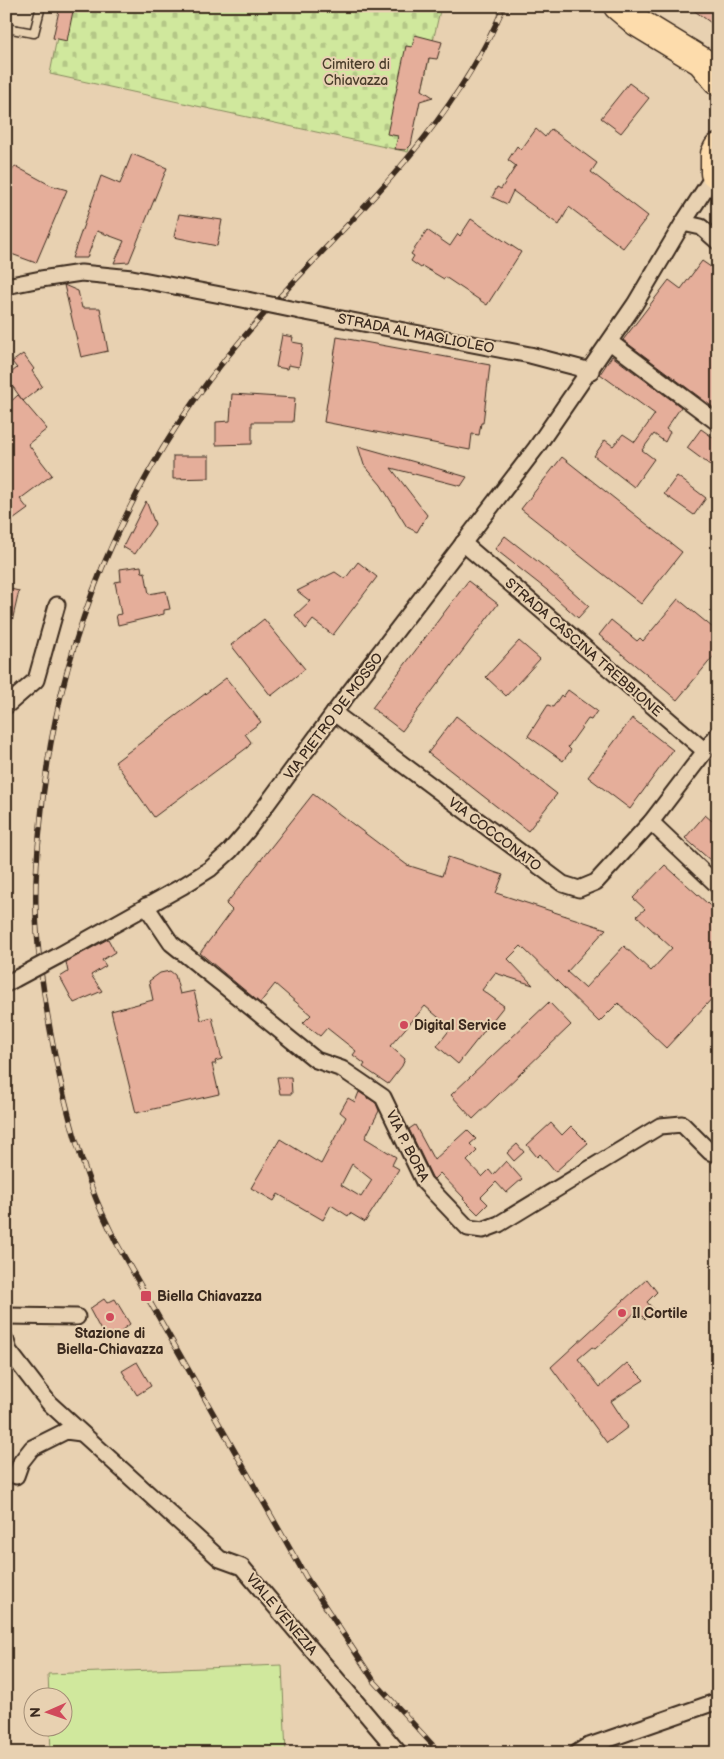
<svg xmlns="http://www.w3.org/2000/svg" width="724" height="1759" viewBox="0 0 724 1759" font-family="'Balsamiq Sans',sans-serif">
<defs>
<pattern id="cemetery-stones" width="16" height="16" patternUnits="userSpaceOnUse" patternTransform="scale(1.25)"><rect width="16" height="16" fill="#d0e89d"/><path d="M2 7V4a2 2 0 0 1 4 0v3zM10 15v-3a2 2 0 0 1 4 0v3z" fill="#b4c787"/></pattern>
</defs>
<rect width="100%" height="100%" fill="#e8d1b1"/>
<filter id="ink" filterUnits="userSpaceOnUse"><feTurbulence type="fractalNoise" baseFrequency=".02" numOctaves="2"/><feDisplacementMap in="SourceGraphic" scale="10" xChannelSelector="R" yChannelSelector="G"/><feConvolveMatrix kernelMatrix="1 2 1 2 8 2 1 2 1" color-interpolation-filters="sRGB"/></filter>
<g filter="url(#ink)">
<polygon fill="#d0e89d" stroke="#86895e" points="282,1665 286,1753 51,1753 50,1727 62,1726 62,1696 49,1696 48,1674"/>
<polygon fill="url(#cemetery-stones)" stroke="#86895e" points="63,6 441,6 408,152 50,74"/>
<g fill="#e5ae9a" stroke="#3b2a1e" fill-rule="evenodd">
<polygon points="60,6 74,6 67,41 53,38"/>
<polygon points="688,6 718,6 718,28"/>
<polygon points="415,35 442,42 437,59 429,58 422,90 433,97 420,101 411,145 406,150 395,149 398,136 387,134 406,46 412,47"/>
<polygon points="629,83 649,98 621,133 601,118"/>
<polygon points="536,129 545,137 551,129 597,163 591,172 648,216 623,248 569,207 559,225 513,191 507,204 492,197 497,187 501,189 516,166 508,160 517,146 521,150"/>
<polygon points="132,154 167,168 129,262 114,263 124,241 97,231 87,258 72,258 101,176 120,184"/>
<polygon points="15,166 50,185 67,190 36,263 6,252 6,181"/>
<polygon points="179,214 222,220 217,246 174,237"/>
<polygon points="471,219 521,252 487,305 445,277 444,279 422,266 421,268 411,261 414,256 411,254 427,230 450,246 458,234 460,236"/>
<polygon points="702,261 718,272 718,411 623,340 669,280 681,289"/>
<polygon points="64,285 78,291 82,308 100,308 108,351 81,357"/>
<polygon points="282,335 293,337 292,342 303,344 299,367 288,365 287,369 276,367"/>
<polygon points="337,337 490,365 483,423 481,423 479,435 472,434 470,450 324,422"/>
<polygon points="23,354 34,369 32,371 42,386 23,401 6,377 17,368 12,362"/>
<polygon points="612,356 681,407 666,429 670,432 665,442 654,434 642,450 654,459 634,487 594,456 605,440 613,446 623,434 635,442 655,414 600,374"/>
<polygon points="232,394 295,398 293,422 252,422 252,444 216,445 216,422 230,421"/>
<polygon points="18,395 47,429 28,444 52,475 20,499 28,509 6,525 6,406"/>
<polygon points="701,429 718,441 718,471 687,448"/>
<polygon points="358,446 422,464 467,477 461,486 391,468 427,515 417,532 407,527 381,485 364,465"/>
<polygon points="173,456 209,456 209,478 173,479"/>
<polygon points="562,457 682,552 641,604 521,509"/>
<polygon points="677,476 706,498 694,515 664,494"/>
<polygon points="146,501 155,524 135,554 123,547"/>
<polygon points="505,536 551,572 589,606 578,618 547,590 495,549"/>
<polygon points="358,562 377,577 333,635 313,620 306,629 295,615 310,601 297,591 335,572 345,579"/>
<polygon points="141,566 142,573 145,572 149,594 166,591 170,609 164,610 164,614 118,625 116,615 121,614 115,582 121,581 120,569"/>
<polygon points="468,581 498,604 402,731 372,708"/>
<polygon points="6,588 19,591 11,626 6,626"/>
<polygon points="678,599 718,632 718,651 677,700 599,635 611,620 637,641 640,638 643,641"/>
<polygon points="264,619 305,669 271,696 231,645"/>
<polygon points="519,641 540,659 506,696 486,677"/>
<polygon points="226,678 261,722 245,734 251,742 248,747 154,817 115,762"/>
<polygon points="568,690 597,711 591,720 588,719 568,747 571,750 563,761 528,736 548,705 553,707 561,695 563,697"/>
<polygon points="456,716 557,794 528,831 428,753"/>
<polygon points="632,718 673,750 630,809 588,777"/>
<polygon points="313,794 407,865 442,876 448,857 503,875 496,893 606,929 567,972 585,988 624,946 651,971 672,948 637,916 645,909 633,898 665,865 718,913 718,992 666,1048 618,1003 599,1022 521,946 508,959 533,985 495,973 482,990 504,1006 458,1064 437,1046 451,1028 425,1006 390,1046 405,1059 402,1066 388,1084 363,1067 365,1064 353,1055 356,1051 327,1028 320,1036 303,1023 311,1015 275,984 260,1003 200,953 232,910 226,904"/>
<polygon points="705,815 718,826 718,867 685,838"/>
<polygon points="108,939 115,952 102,960 106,966 91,975 102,991 74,1003 60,977 68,972 66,962"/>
<polygon points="170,971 175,975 180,994 194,991 201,1020 212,1017 222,1059 215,1061 216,1064 212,1064 219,1094 136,1113 111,1011 153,1000 149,981 160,973"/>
<polygon points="549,1002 571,1025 473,1119 451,1095"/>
<polygon points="277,1077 291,1077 292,1094 280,1094"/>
<path d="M 359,1092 L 376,1103 L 379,1111 L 365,1138 L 396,1157 L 392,1165 L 399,1169 L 365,1222 L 350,1213 L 348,1216 L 331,1205 L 323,1220 L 278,1194 L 274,1201 L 251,1188 L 280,1139 L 321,1164 L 346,1117 L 340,1112 L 348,1098 L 355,1102 ZM 352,1164 L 372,1180 L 361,1197 L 341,1185 Z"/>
<polygon points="551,1123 562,1135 571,1126 588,1143 555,1172 540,1154 537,1157 527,1145"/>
<polygon points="415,1125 434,1160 467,1130 476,1139 470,1144 477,1151 467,1161 482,1177 489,1170 493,1175 506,1161 522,1179 506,1193 496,1182 481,1197 488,1204 478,1214 463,1199 464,1198 440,1173 434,1179 432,1177 409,1129"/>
<polygon points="517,1144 524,1152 514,1161 507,1153"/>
<polygon points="647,1279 657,1292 647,1302 654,1310 645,1319 637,1311 595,1349 592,1347 578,1359 600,1387 627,1363 644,1380 611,1401 628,1427 607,1443 551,1367"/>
<polygon points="104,1299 107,1303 115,1299 130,1324 122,1330 123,1333 111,1340 106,1340 90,1310 92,1307"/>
<polygon points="137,1362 151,1386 137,1395 122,1371"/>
</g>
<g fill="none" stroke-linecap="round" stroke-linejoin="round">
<defs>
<polyline id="lane" points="6,28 34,33 41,6"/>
<g id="street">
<polyline points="683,223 701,227 718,242"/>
<polyline points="6,286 41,279 81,273 132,278 247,300"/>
<polyline points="300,311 530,355 591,371"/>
<polyline points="610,342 718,423"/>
<polyline points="463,543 705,751"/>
<polyline points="6,706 36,680 57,605"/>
<polyline points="334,713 563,884 579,889 596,882 651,822 718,734"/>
<polyline points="651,822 718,886"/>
<polyline points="146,906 171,943 316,1060 342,1069 383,1097 424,1182 468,1228 483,1230 499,1224 660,1126 682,1124 710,1152 718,1155"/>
<polyline points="58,956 183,886 210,869 230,851 247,831 348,694 536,448 635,304 683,223 718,169"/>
<polyline points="6,984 15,979"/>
<polyline points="6,1316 77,1317"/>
<polyline points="6,1341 9,1351 49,1403 220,1559 242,1567 399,1753"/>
<polyline points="16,1476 21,1462 32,1448 66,1431 81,1433"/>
<polyline points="577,1753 586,1747 718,1701"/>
</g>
<g id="highway">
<polyline points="618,6 637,22 701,61 718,81"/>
<polyline points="715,173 715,154 718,148"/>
</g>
</defs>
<use href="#lane" stroke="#3b2a1e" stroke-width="11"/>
<use href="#street" stroke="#3b2a1e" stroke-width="19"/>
<use href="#highway" stroke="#3b2a1e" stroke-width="31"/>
<use href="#lane" stroke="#e8d1b1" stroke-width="8"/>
<use href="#street" stroke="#e8d1b1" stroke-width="15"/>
<use href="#highway" stroke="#fddcac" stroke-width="28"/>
<defs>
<path id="rail" d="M 440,1753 L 374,1681 L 306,1577 L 116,1242 C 108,1225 99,1208 93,1191 C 73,1139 60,1084 50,1029 C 43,990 37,951 36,911 C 35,883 37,855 40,828 C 54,648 125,476 242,339 C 336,229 446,143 504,6"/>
</defs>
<use href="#rail" stroke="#3b2a1e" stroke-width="5.5"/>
<use href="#rail" stroke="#e8d1b1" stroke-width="4" stroke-dasharray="11" stroke-linecap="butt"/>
<defs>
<g id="street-bridge">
<polyline points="247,300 300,311"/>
<polyline points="15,979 58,956"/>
</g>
</defs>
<use href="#street-bridge" stroke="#3b2a1e" stroke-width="19" stroke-linecap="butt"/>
<use href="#street-bridge" stroke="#e8d1b1" stroke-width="15"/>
</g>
</g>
<g fill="#d1495b" stroke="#e8d1b1" stroke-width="2">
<circle cx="404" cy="1025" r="5"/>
<rect x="140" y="1290" width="12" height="12" rx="2.5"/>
<circle cx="622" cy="1313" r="5"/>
<circle cx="110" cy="1317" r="5"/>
</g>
<g text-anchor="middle" stroke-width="4" stroke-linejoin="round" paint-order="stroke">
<g font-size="14" fill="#4a3d2b" stroke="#e8d1b1">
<text x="356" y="69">Cimitero di<tspan x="356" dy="16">Chiavazza</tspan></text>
</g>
<g font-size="14" fill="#3b2a1e" stroke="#e8d1b1">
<text transform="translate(416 333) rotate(11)" y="5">STRADA AL MAGLIOLEO</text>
<text transform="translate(584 647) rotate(41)" y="5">STRADA CASCINA TREBBIONE</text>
<text transform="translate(333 716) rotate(-53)" y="5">VIA PIETRO DE MOSSO</text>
<text transform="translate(495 834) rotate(37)" y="5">VIA COCCONATO</text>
<text transform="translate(408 1146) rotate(63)" y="5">VIA P. BORA</text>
<text transform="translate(282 1614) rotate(50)" y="5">VIALE VENEZIA</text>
</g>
<g font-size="14" font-weight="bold" fill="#3b2a1e" stroke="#e8d1b1" text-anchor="start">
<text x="414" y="1030">Digital Service</text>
<text x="157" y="1301">Biella Chiavazza</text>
<text x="632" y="1318">Il Cortile</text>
<text x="110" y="1338" text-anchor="middle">Stazione di<tspan x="110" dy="16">Biella-Chiavazza</tspan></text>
</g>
</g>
<rect width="724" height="1759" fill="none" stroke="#e8d1b1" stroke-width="25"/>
<rect x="12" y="12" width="699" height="1734" fill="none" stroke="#3b2a1e" stroke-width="2" filter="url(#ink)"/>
<g transform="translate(48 1712) rotate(268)"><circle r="24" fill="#e8d1b1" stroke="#a38e76"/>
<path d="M0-4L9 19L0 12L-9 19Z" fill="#d1495b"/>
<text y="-8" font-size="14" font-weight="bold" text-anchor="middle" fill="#3b2a1e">N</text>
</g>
</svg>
